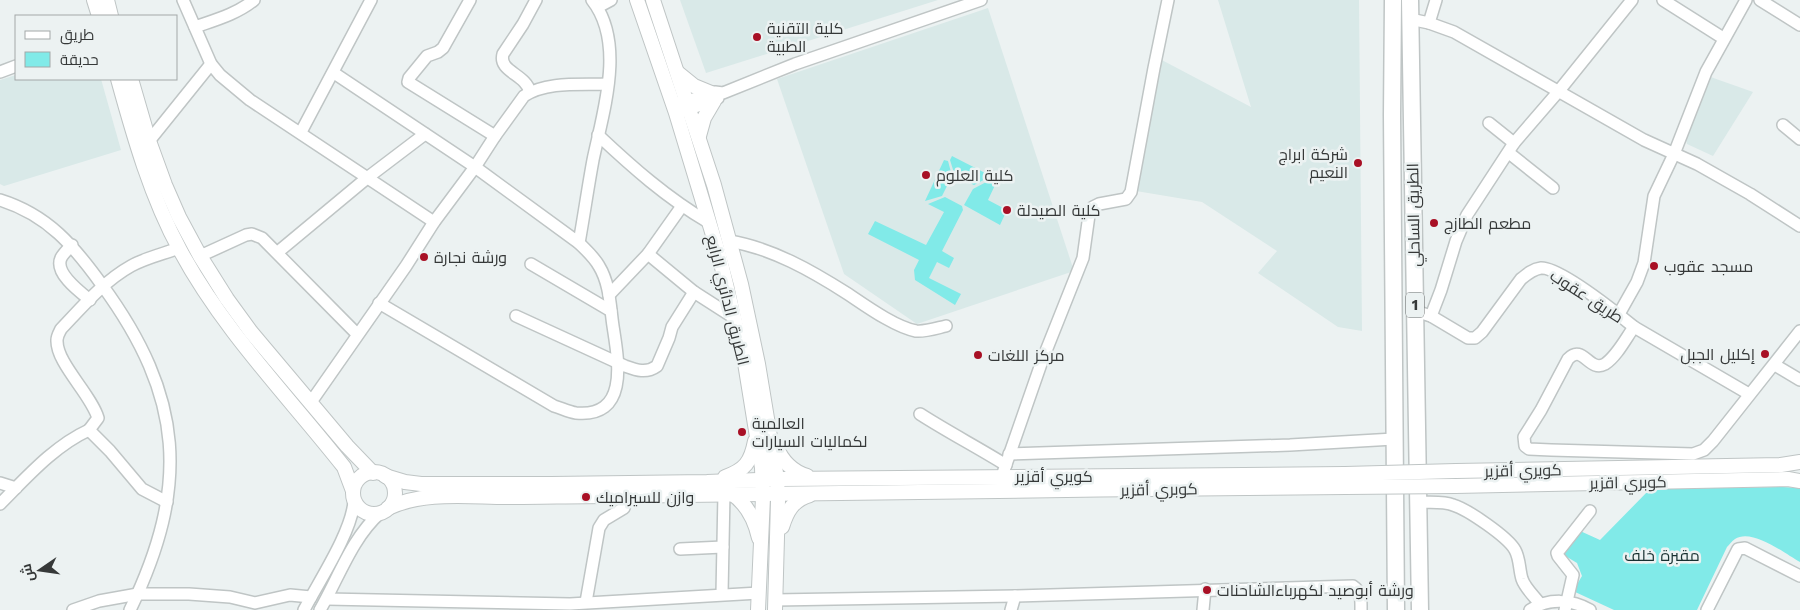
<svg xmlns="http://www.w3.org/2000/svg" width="1800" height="610" viewBox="0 0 1800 610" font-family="'Work Sans',Cairo,sans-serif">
<rect width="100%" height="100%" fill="#ecf2f2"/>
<g fill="#d9e9e8">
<polygon points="680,0 938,0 706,73"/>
<polygon points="1218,0 1359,0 1362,331 1338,327 1258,273 1277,251 1202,202 1136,191 1158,58 1251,107"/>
<polygon points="988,8 1074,271 917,324 844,274 777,79"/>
<polygon points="16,75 16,79 101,79 121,150 4,186 0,184 0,80"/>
<polygon points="1705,75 1753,92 1713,156 1687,144 1685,135"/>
</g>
<g fill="#81eae8">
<polygon points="952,156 991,176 974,185 955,176 950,160"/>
<polygon points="944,160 948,161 952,176 942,196 925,201"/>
<polygon points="990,180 996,183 988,200 1007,210 1000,225 964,205 973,189"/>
<polygon points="945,197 962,206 963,210 942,251 954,258 949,268 937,262 929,278 961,294 955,305 915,280 914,270 919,260 868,234 875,221 926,245 944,212 928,204"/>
<path d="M 1783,487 L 1800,488 L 1800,562 C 1784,553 1752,528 1735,539 C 1732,541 1729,545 1727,547 L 1697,610 L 1614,610 L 1573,591 L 1582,576 L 1577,563 L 1562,554 L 1578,530 L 1600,540 L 1650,489 Z"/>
</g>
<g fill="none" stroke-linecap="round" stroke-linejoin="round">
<defs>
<g id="minor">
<polyline points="183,0 211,64 220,75 250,100 434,222"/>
<polyline points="470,0 443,48 438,52 427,56 409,78 408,82 495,136"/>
<polyline points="1663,0 1723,38"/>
<polyline points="1760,0 1800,25"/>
<polyline points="598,7 611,0"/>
<polyline points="1410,19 1429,23 1454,32 1644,140 1697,164 1750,194 1800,226"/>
<polyline points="1429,23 1436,0"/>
<path d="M 195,27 C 215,20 237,14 254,0"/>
<polyline points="0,72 16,66"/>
<path d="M 334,73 L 475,167 L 579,243 C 586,250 594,257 599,266 C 610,284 610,306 613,326 C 618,359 630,418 576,413 C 569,412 561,408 554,406 L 379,303"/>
<path d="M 530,92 C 526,74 498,72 503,54 L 523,24 L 536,0"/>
<polyline points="678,104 715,92 723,93 795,64 981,0"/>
<polyline points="682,111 714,101 718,98"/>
<polyline points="1489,123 1514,143"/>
<polyline points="1783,125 1800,139"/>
<polyline points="301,132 371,0"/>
<path d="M 598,135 C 632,167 667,198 708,222"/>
<polyline points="149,141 211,64"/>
<polyline points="1509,153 1553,188"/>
<path d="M 0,200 C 48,215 74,246 102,285 C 184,397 190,486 130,610"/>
<path d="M 729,241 C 772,248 812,271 848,294 C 866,306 895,327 916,331 C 925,332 937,328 946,326"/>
<path d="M 579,243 C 584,215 588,187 593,160 C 603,112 626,43 592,0"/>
<path d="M 72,245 C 68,249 63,254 61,258 C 54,273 80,292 90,300"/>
<polyline points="278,252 367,178 425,134"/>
<polyline points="648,254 694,292 733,317"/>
<polyline points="200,256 246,235 252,234 262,238 357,334"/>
<polyline points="531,264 611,311"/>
<polyline points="609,295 648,254 682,206"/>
<path d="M 1415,311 L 1431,316 L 1468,338 L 1475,338 L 1482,332 L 1521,279 C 1527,274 1533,269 1541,268 C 1559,267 1618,314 1634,327 L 1749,394"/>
<polyline points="1619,314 1637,282 1644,263 1654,196 1674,154 1706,72 1746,0"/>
<path d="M 516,316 L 625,366 C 636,370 646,374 657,366 L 669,338 L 672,327 L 694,292"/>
<polyline points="1431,316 1441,290 1456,241 1467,215 1514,143 1558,92 1632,0"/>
<path d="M 1634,327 C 1626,338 1617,356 1605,364 C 1589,373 1583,343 1568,359 L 1541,410 L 1524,437 L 1525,446 L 1529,449 L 1551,450 L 1693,454 L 1704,450 L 1713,441 L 1800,331"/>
<polyline points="1775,365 1800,380"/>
<path d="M 311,402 L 406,266 L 434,222 L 475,167 L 495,136 L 524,96 C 547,81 581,85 607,84"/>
<path d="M 920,414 C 948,432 977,447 1006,465"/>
<polyline points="1009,454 1290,445 1394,439"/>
<polyline points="1002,476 1042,361 1083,258 1089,215 1093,207 1099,204 1126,199 1131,192 1154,68 1168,0"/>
<polyline points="0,483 16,488"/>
<path d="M 167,502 L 142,489 L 110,451 L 89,430 L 98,418 C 91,394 56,363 57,340 C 57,336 59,333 61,329 C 82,307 104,281 131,266 C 145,258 163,254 179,248"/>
<path d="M 1419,502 C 1430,503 1443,501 1453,505 C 1467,509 1508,537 1515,550 C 1520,559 1519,569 1522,579 C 1525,588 1534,596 1540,604"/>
<path d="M 0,504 C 27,477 54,446 89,430"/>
<polyline points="680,549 723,547"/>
<polyline points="722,594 724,493"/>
<polyline points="327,599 570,604 759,593"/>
<path d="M 775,600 L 1015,596 L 1353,586 C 1362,592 1361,600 1361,610"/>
<polyline points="586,602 599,528 604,520 624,508 627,495"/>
<polyline points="73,610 99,601 138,594 189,594 230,597 255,603 290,595 311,597"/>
<path d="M 304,610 C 319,581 352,532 354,501"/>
<path d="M 320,610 C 339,577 352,538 380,513"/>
<polyline points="1011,610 1015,596"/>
<polyline points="1203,610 1205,589"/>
<path d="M 1530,610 C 1548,598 1572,599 1590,610"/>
<polyline points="1565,610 1573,575 1558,556 1557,553 1590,511"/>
<polyline points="1707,610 1738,549 1745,548 1800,576"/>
</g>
<g id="major">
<polyline points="94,0 99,16"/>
<polyline points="107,0 111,16"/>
<polyline points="637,0 676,113 719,255 745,363 762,468 763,497 758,610"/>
<polyline points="653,0 714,185 741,284 758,364 777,479 778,501 775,610"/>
<polyline points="678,73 694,86 711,93"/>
<path d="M 118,79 C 134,137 151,197 180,250 C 223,330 288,396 344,467 L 353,491"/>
<polyline points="131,79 149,141 165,185 179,217 200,256 227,299 251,332 347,446 373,473"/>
<polyline points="699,136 704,118 714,101"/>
<path d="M 776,446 C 782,461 791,471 807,476"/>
<polyline points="1456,471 1781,465 1800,462"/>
<circle cx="374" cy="493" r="21"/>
<polyline points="385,476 405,482 421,484 551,484 707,482 781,479 1345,474"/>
<path d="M 725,477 C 745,470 751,462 755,441"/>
<polyline points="1455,486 1788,479 1800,481"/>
<path d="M 731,493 C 746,503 755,520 759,538"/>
<path d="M 388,508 C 424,491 468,497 507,497 C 540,497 574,496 608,496 C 854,491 1100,490 1346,487"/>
<path d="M 782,527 C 787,511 793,500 810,495"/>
</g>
<g id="highway">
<polyline points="1393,0 1392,115 1396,610"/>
<polyline points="1410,0 1420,610"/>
</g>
</defs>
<use href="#minor" stroke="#bfc5c5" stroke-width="14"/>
<use href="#major" stroke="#bfc5c5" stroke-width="16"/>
<use href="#highway" stroke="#bfc5c5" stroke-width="19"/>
<use href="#minor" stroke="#fff" stroke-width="11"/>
<use href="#major" stroke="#fff" stroke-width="14"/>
<use href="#highway" stroke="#fff" stroke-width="16"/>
<defs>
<g id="major-bridge">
<polyline points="1345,474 1456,471"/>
<polyline points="1346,487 1455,486"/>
</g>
</defs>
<use href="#major-bridge" stroke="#bfc5c5" stroke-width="16" stroke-linecap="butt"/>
<use href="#major-bridge" stroke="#fff" stroke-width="14"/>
</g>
<g fill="#a81025" stroke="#ecf2f2" stroke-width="2">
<circle cx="757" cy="37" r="5"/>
<circle cx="1358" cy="163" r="5"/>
<circle cx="926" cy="175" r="5"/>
<circle cx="1007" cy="210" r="5"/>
<circle cx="1434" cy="223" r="5"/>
<circle cx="424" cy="257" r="5"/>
<circle cx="1654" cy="266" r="5"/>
<circle cx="1765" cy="354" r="5"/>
<circle cx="978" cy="355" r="5"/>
<circle cx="742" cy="432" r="5"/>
<circle cx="586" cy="497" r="5"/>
<circle cx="1207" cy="590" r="5"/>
</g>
<g text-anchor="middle" stroke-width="5" stroke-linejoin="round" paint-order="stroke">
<rect fill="#ecf2f2" stroke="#6d7070" stroke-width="1" x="1406" y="292.5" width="18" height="25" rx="4"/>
<g font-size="15" font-weight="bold" fill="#363939">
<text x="1415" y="310">1</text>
</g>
<g font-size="16" fill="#363939" stroke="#ecf2f2" text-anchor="start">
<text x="767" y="34">كلية التقنية<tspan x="767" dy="18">الطبية</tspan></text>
<text x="1348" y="160" text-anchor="end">شركة ابراج<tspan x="1348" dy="18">النعيم</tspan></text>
<text x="936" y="181">كلية العلوم</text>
<text x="1017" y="216">كلية الصيدلة</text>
<text x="1444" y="229">مطعم الطازج</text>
<text x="434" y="263">ورشة نجارة</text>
<text x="1664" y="272">مسجد عقوب</text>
<text x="1755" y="360" text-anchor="end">إكليل الجبل</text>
<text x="988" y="361">مركز اللغات</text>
<text x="752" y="429">العالمية<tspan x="752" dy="18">لكماليات السيارات</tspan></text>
<text x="596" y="503">وازن للسيراميك</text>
<text x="1217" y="596">ورشة أبوصيد لكهرباءالشاحنات</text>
</g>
<g font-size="16" fill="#363939" stroke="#ecf2f2">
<text transform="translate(1413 215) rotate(-91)" y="6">الطريق الساحلي</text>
<text transform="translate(1587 296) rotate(33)" y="6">طريق عقوب</text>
<text transform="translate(728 300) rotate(76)" y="6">الطريق الدائري الرابع</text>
<text transform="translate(1523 470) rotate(-1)" y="6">كويري أقزير</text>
<text x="1054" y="482">كويري أقزير</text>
<text transform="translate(1628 482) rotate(-1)" y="6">كوبري اقزير</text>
<text transform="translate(1159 489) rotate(-1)" y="6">كوبري أقزير</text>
</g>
<g font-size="16" fill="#173030" stroke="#ecf2f2">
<text x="1662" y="561">مقبرة خلف</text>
</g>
</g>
<rect x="15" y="15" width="162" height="65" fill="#ecf2f2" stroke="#a3a8a8"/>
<rect x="25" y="31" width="25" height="8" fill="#ffffff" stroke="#a3a8a8"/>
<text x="60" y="40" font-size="15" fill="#363939">طريق</text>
<rect x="25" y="52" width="25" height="15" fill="#81eae8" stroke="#a3a8a8"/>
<text x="60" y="65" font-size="15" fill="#363939">حديقة</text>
<g transform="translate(40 570) rotate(257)" stroke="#ecf2f2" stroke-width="4" paint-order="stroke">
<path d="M0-4L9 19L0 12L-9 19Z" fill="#363939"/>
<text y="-8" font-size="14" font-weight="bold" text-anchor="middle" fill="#363939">ش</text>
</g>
</svg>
